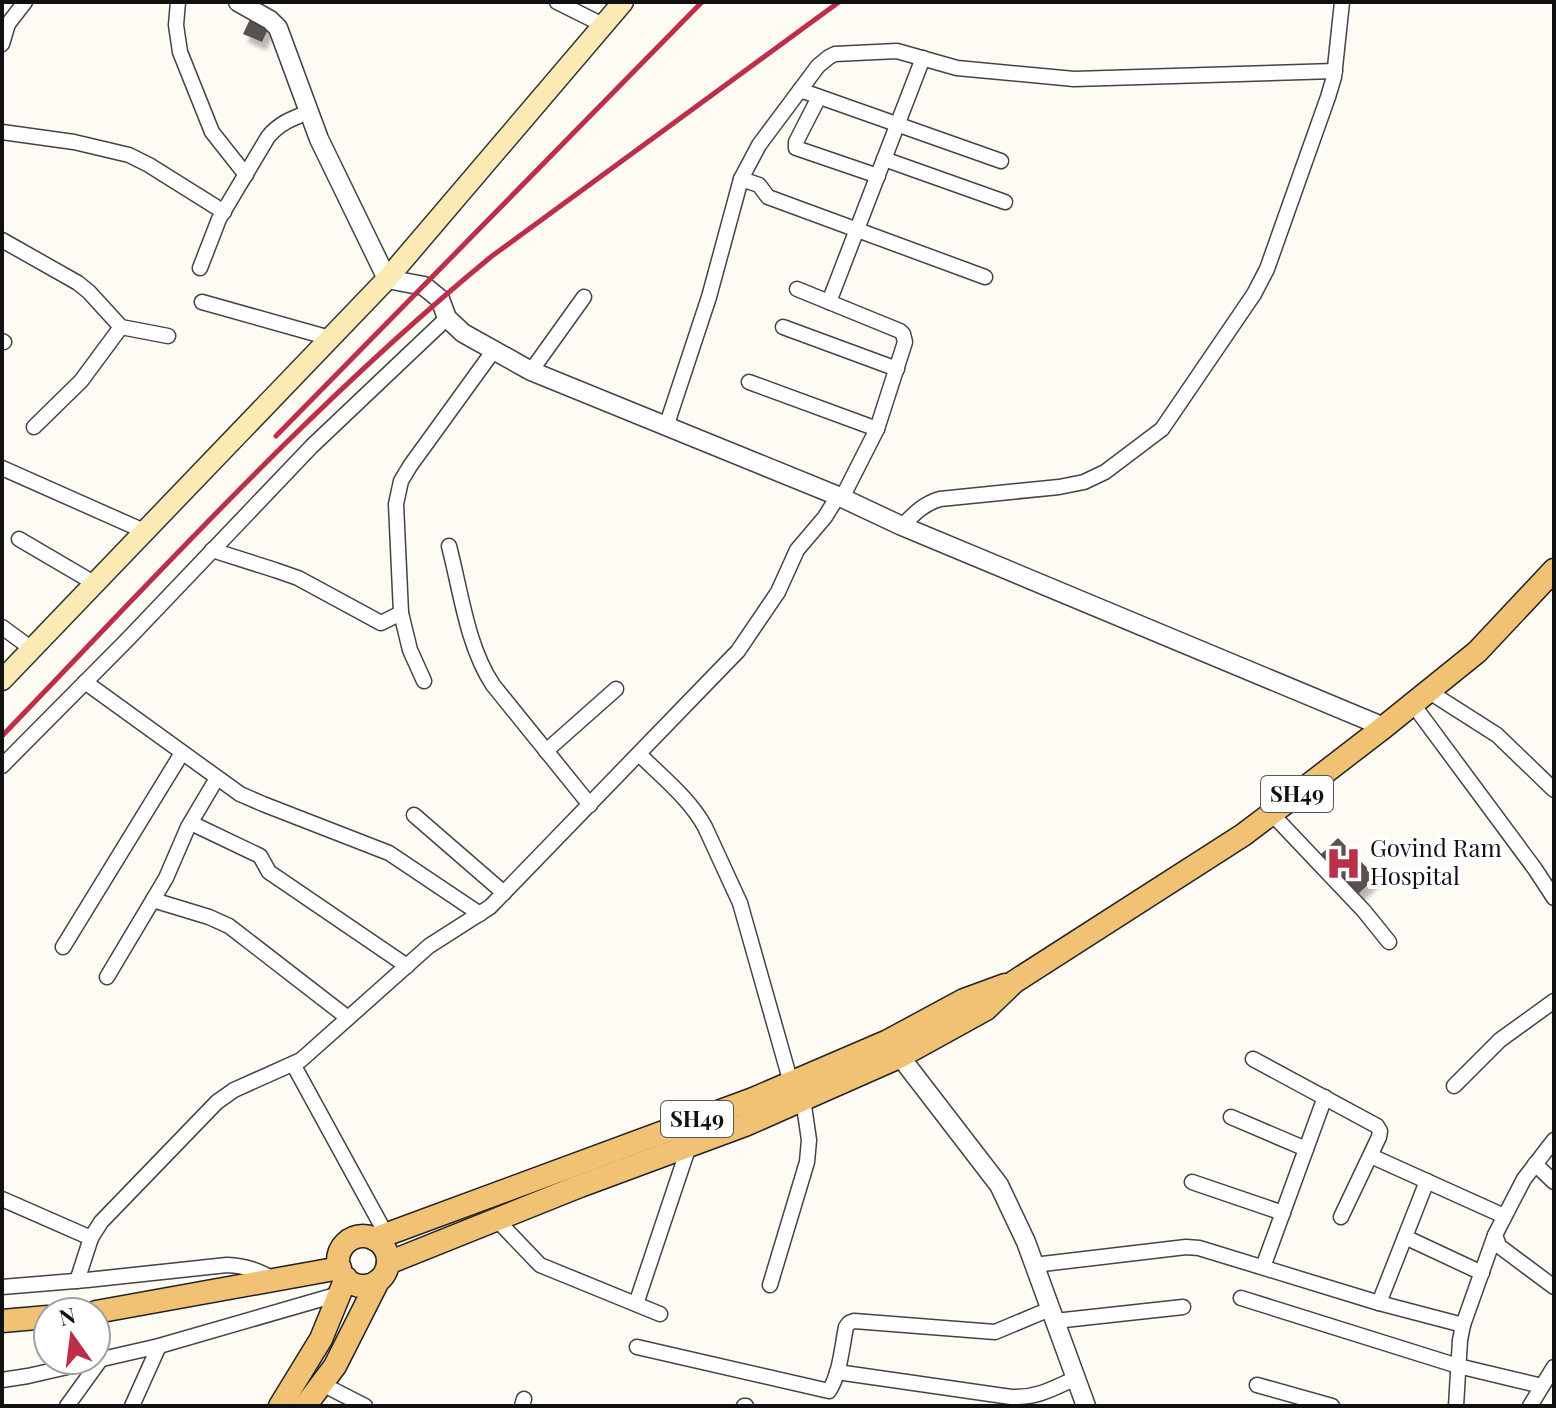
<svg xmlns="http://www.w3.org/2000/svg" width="1556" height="1408" viewBox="0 0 1556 1408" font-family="'Playfair Display',serif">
<defs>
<filter id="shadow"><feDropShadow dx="4.5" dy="8" stdDeviation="2" flood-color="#0004"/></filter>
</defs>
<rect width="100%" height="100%" fill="#fefbf5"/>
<g fill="#59514e" filter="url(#shadow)">
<polygon points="252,15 271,23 262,42 243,34"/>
<polygon points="1338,838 1376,877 1356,896 1318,857"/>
</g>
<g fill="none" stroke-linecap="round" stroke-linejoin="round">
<defs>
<g id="minor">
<polyline points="178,2 176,25 180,52 212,132 246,175"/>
<polyline points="557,2 603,25"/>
<polyline points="2,44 8,24 25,2"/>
<polyline points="800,90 1001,161"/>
<polyline points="819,97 796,142 796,148 878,176"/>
<polyline points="2,132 74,142 129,155 149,165 224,212"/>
<polyline points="884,159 1005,202"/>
<polyline points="741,179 759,185 768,197 985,277"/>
<polyline points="2,240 78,283 89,292 121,327 168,336"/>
<path d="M 200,268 L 219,219 L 268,137 C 279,123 293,118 309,112"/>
<polyline points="797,289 900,331 903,334 905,342 877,429 842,498"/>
<polyline points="202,302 330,338"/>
<polyline points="829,302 923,58"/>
<polyline points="783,327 897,369"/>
<polyline points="2,341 4,342"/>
<polyline points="531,371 584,297"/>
<polyline points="749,382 877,429"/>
<polyline points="34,427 81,381 121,327"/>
<polyline points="666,427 709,297 741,179 759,145 818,66 829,57 835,54 897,51 957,68 1074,79 1335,71"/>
<polyline points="2,468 144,531"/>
<path d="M 902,526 C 914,514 923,504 940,499 L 1059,487 L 1084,482 L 1105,472 L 1162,429 L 1254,294 L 1267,269 L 1328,97 L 1334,77 L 1342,2"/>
<polyline points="19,539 94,583"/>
<path d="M 449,546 C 461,592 467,646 493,685 L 590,805"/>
<polyline points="212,550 275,570 298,578 381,623 401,613"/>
<polyline points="2,627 32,649"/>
<polyline points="424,681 410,650 401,613 396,504 401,481 410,466 494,350"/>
<polyline points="85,682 240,794 263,804 389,853 480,914"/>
<polyline points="1428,691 1497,735 1554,790"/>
<polyline points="1412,703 1535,869 1554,898"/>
<polyline points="546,751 616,689"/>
<path d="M 639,754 C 662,777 690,799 705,827 L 740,903 L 791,1083"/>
<polyline points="2,766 128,639 312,446 447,318"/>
<polyline points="1271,813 1364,911 1389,942"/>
<polyline points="414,815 504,893"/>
<polyline points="191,823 260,856 269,872 407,966"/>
<polyline points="153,900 209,917 229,926 348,1018"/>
<polyline points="63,947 182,753"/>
<polyline points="107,977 166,878 188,827 217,778"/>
<polyline points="1253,1059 1377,1126 1380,1131 1379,1137 1341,1217"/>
<polyline points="293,1064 386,1234"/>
<polyline points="1454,1086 1500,1040 1554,1001"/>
<polyline points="1231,1117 1306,1149"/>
<polyline points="1554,1140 1524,1179 1495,1235 1499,1246 1554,1287"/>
<polyline points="1371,1156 1504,1216"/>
<polyline points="1535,1164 1554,1182"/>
<polyline points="1192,1182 1283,1213"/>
<polyline points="2,1199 91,1238"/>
<polyline points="497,1220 540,1265 660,1314"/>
<polyline points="1405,1237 1482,1273"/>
<polyline points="1034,1265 1186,1247 1199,1248 1379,1303 1463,1325"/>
<polyline points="1263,1267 1325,1097"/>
<polyline points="77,1281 91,1238 101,1222 217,1102 234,1090 301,1060 429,946 490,907 738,651 778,592 797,550 825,517 838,496"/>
<polyline points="770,1285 807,1162 809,1140 803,1099"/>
<path d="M 2,1287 L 87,1280 L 227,1265 C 246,1266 258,1270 275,1280"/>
<polyline points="1241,1298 1458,1366 1542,1386"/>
<polyline points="1379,1303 1427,1181"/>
<polyline points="636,1304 689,1146"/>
<polyline points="1055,1321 1183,1307"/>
<path d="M 637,1347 L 829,1391 C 840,1374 842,1347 846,1327 L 849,1323 L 854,1321 L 995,1332 L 1050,1309"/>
<path d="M 837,1372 L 1011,1397 C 1037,1398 1052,1389 1076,1378"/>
<polyline points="2,1380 28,1376 159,1346 339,1294"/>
<polyline points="322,1384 365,1406"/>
<polyline points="1257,1385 1332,1406"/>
<polyline points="67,1406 101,1359"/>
<polyline points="132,1406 159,1346"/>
<polyline points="522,1406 524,1399"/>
<polyline points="744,1406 746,1406"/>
<polyline points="1456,1406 1460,1340 1463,1325 1495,1235"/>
<polyline points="1530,1406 1554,1367"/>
</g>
<g id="tertiary">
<polyline points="238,2 270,20 278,28 319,139 387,279 424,286 440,299 447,318 463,333 531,371 838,496 902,526 1384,727"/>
<polyline points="892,1046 999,1185 1026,1242 1086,1406"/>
</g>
<polyline id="secondary" points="2,680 387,279 623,2"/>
<g id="primary">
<circle cx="363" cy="1261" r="25"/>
<polyline points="374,1239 753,1099 888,1041 964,1000 1005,985"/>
<polyline points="388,1263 580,1186 745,1125 899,1057 986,1009 1014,982 1243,835 1284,804 1384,727 1477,652 1554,570"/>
<polyline points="96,1312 340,1268"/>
<polyline points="2,1321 48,1317"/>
<polyline points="280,1406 321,1339 346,1278"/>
<polyline points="305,1406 335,1366 378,1281"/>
</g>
</defs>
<use href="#minor" stroke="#444" stroke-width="17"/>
<use href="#tertiary" stroke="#444" stroke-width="21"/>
<use href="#secondary" stroke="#333" stroke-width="23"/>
<use href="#primary" stroke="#222" stroke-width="25"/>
<use href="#minor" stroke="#fff" stroke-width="14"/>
<use href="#tertiary" stroke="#fff" stroke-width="18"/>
<use href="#secondary" stroke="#fbeab4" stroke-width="20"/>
<use href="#primary" stroke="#f1c273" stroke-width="22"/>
<g stroke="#bb2f48" stroke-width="5">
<polyline points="276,436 702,2"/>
<path d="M 2,736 C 160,572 315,401 492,256 L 839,2"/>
</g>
</g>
<defs>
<symbol id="hospital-bare" viewBox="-9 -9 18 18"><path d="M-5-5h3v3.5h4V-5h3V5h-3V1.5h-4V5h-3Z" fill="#bb2f48" stroke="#fff" stroke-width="2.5" paint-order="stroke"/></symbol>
</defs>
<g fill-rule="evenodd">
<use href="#hospital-bare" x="1318" y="838" width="51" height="51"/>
</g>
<g text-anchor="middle" stroke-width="8" stroke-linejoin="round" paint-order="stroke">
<g fill="#fff" stroke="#585858" stroke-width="2">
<rect x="1261" y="776" width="72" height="36" rx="6"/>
<rect x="661" y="1101" width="72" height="36" rx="6"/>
</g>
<g font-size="22" font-weight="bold" fill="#111">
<text x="1297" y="802">SH49</text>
<text x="697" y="1127">SH49</text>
</g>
<g font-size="24" fill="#111" stroke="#fff" text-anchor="start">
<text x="1370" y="857">Govind Ram<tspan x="1370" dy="28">Hospital</tspan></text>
</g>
</g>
<rect width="1556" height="1408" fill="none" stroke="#111111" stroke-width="8"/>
<g transform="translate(72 1336) rotate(346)"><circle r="38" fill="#ffffff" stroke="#a0a0a0" stroke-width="2"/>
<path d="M0-6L14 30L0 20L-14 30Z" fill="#bb2f48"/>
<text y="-12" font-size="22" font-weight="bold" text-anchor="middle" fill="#111111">N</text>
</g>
</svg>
